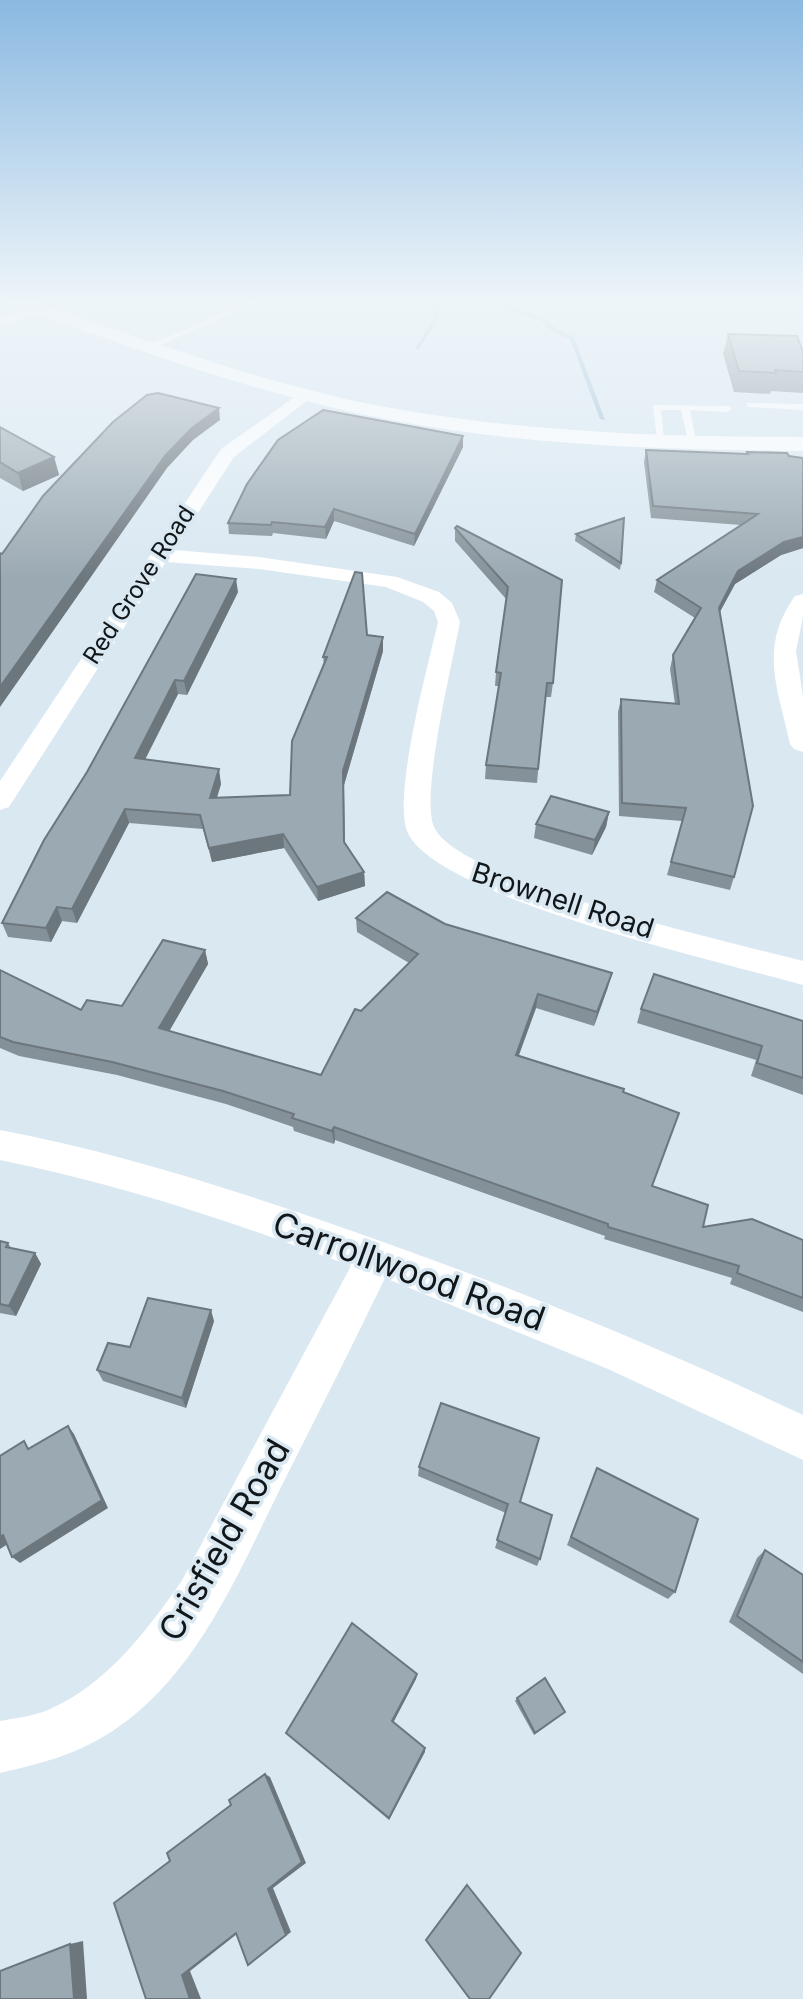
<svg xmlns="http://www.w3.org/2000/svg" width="803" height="1999" viewBox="0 0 803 1999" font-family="Inter,sans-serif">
<rect width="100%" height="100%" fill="#dae8f2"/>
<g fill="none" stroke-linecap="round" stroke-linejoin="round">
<g fill="#a0c0d6" fill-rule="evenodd">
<polygon points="438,300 442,300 437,320 419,349 415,349 433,320"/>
<polygon points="486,300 492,300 545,319 556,329 574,337 605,420 600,419 570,339 552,331 541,321"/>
</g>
<g fill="#fff" fill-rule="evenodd">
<polygon points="254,300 263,300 153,348 146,346"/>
<polygon points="747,403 803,404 803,410 750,407 747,407"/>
<polygon points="653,405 728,406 732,409 728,412 690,410 696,441 692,444 688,441 681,410 661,410 664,439 657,441"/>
</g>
<g fill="#fff" fill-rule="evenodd">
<polygon points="40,305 45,306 45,312 0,326 0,317"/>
<path d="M 306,389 L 314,394 L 312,397 L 234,457 L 174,550 L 259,557 L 397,577 L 439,592 L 452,603 L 460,622 C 453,661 420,795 434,827 C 458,882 739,944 803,961 L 803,985 C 731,964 432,897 407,831 C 393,793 428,666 438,622 L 434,611 L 423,602 L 386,587 L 259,569 L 166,562 L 9,807 L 0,810 L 0,781 L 221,449 Z"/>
<path d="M 803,594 L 803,617 L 796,651 L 803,696 L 803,752 L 794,749 L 790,744 C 778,688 758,648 795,596 Z"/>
<path d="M 0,1130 C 121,1153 238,1191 355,1232 C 507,1285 657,1346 803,1415 L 803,1460 L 608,1369 L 385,1278 C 353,1344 320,1410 287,1475 C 242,1564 200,1673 114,1730 C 79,1754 40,1764 0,1773 L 0,1721 C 16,1718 34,1716 48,1710 C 107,1684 145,1633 181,1582 L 351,1266 C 236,1223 120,1184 0,1160 Z"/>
</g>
<path fill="#fff" fill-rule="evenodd" d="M 5,300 L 30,300 C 149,341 267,385 391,408 C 527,432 665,437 803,437 L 803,451 C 665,450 527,446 391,420 C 260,396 134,348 8,304 Z"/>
</g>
<g fill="#859199">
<polygon points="728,334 803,352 803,393 771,391 770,394 734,392 723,354"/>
<polygon points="0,427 54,457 59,475 23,491 0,478"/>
<polygon points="463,447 414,546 334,521 326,539 273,533 272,536 229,534 228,523"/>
<polygon points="646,450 747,454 747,452 803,458 803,548 781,555 735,584 719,613 734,877 730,890 667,875 682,821 619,816 618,712 621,699 675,704 670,669 673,655 695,618 654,592 657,580 741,525 651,518 644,462"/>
<polygon points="455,528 562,580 553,683 551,697 545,697 537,783 485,779 486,765 499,686 495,686 496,672 507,600 455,541"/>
<polygon points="576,534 621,563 620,570 575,541"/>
<polygon points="238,592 187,695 178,694 145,760 221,784 217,798 290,795 324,665 323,657 367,635 383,651 344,785 345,843 364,872 365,886 318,901 284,848 212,862 203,829 129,823 77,923 62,921 51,942 8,937 2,923"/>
<polygon points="609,812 606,827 592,855 534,838 536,824"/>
<polygon points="356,918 445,924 608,987 594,1026 536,1008 518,1056 623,1092 652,1186 703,1227 803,1240 803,1312 730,1284 732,1278 604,1239 605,1236 335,1140 334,1144 294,1131 293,1127 226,1104 117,1075 19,1056 0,1048 0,970 81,1010 122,1006 205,950 208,964 169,1031 321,1075 361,1011 409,963 357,932"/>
<polygon points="641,1009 773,1012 803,1021 803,1095 751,1076 756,1060 637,1023"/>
<polygon points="0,1241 8,1243 11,1248 35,1253 41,1264 16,1316 0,1313"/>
<polygon points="214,1321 186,1408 103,1381 97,1370 130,1347"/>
<polygon points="419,1467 520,1502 540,1559 537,1566 495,1548 506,1513 418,1476"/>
<polygon points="597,1468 675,1592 668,1599 567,1545"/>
<polygon points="765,1550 803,1575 803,1674 729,1622 757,1558"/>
<polygon points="417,1674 416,1679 393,1722 425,1748 389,1820 286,1733"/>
<polygon points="517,1698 565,1712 534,1735 515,1701"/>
</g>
<g fill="#6c767d">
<polygon points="219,408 220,420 193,440 167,468 0,707 0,687 165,456 192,428"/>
<polygon points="463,436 463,447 414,546 415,534"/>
<polygon points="54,457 59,475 23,491 18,473"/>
<polygon points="334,509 334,521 326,539 325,527"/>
<polygon points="803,537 803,548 781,555 735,584 715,621 719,608 738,571 784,542"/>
<polygon points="236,579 238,592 187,695 184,681"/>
<polygon points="383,637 383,651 344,785 343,771"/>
<polygon points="175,680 178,694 138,773 135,758"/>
<polygon points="219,769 221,784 212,812 210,798"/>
<polygon points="125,809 129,823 77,923 72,909"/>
<polygon points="609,812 606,827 592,855 595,840"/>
<polygon points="283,834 284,848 212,862 209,848"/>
<polygon points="364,872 365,886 318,901 317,887"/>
<polygon points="57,907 62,921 51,942 46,928"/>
<polygon points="205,950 208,964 163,1042 159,1028"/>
<polygon points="612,973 608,987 594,1026 597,1012"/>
<polygon points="538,994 536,1008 514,1069 516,1055"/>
<polygon points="334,1127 335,1140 334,1144 332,1131"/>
<polygon points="35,1253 41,1264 16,1316 9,1306"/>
<polygon points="211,1310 214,1321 186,1408 182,1398"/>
<polygon points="68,1426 74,1434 108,1508 20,1563 12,1557"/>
<polygon points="3,1535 11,1542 0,1549 0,1537"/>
<polygon points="417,1674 416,1679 392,1725 392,1721"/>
<polygon points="425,1748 425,1752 389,1820 389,1818"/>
<polygon points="265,1774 270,1777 306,1863 273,1888 291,1932 248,1965 268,1889"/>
<polygon points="242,1930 190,1971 201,1999 190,1999 182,1975 236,1933"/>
<polygon points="83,1941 87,1999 74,1999 70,1944"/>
</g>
<g fill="#9ba9b2" stroke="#6c767d" stroke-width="2">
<polygon points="728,334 797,336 803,352 803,372 775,370 776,373 739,371"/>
<polygon points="158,393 219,408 192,428 165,456 0,687 0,553 2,554 43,496 113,422 147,395"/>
<polygon points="323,410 463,436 415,534 334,509 325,527 272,522 271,525 228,523 247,484 278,440"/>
<polygon points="0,427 54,457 18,473 0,462"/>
<polygon points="646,450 748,454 747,452 787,453 789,456 803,458 803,537 784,542 738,571 719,608 753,806 734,877 671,862 686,808 622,803 621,699 679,704 673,655 701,608 657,580 758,514 653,506"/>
<polygon points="624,518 621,563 576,534"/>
<polygon points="457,526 562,580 553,683 547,683 538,769 486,765 501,673 496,672 508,587 455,528"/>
<polygon points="355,572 362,573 367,635 383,637 343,771 344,842 364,872 317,887 283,834 209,848 200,815 125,809 72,909 57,907 46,928 2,923 44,840 87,772 196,574 236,579 184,681 175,680 135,758 219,769 210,798 290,795 292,741 327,657 323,657"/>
<polygon points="551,796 609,812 595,840 536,824"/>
<polygon points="387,892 445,924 612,973 597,1012 538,994 516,1055 624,1089 623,1092 679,1113 652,1186 708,1205 703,1227 752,1219 803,1240 803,1298 737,1273 739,1266 608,1227 608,1224 334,1127 332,1131 292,1118 294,1114 223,1091 112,1062 13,1042 0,1037 0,970 81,1010 87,1000 122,1006 163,940 205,950 159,1028 321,1075 355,1009 361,1011 418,954 356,918"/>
<polygon points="654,974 803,1021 803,1078 757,1063 762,1046 641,1009"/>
<polygon points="0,1241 8,1243 6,1247 35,1253 9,1306 0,1304"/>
<polygon points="148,1298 211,1310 182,1398 97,1370 108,1343 130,1347"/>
<polygon points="441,1403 539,1438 520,1502 552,1515 540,1559 497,1540 508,1504 419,1467"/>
<polygon points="68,1426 102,1500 12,1557 3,1535 0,1537 0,1456 24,1441 28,1449"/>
<polygon points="597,1468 698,1519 675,1592 571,1537"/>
<polygon points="765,1550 803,1575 803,1662 737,1616"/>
<polygon points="352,1623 417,1674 392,1721 425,1748 389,1818 286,1733"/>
<polygon points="545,1678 565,1712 535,1733 517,1698"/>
<polygon points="265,1774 302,1862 268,1889 286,1935 248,1965 236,1933 182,1975 190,1999 146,1999 114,1903 170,1861 167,1853 231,1805 229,1800"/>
<polygon points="467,1885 521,1953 489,1999 470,1999 426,1940"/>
<polygon points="70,1944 74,1999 0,1999 0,1971"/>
</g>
<linearGradient id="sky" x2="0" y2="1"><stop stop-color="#8bb9e1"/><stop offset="0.52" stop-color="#eef5f9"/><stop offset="1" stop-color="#eef5f9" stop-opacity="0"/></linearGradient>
<rect width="803" height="580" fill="url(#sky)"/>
<g text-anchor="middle" stroke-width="7" stroke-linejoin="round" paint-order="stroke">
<g font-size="24" fill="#111619" stroke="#dae8f2">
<text transform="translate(139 585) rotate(-57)" y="8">Red Grove Road</text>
</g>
<g font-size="28" fill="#111619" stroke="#dae8f2">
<text transform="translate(563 900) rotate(18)" y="10">Brownell Road</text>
</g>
<g font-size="34" fill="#111619" stroke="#dae8f2">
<text transform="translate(409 1271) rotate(20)" y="12">Carrollwood Road</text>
<text transform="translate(224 1540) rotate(-60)" y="12">Crisfield Road</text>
</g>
</g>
</svg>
